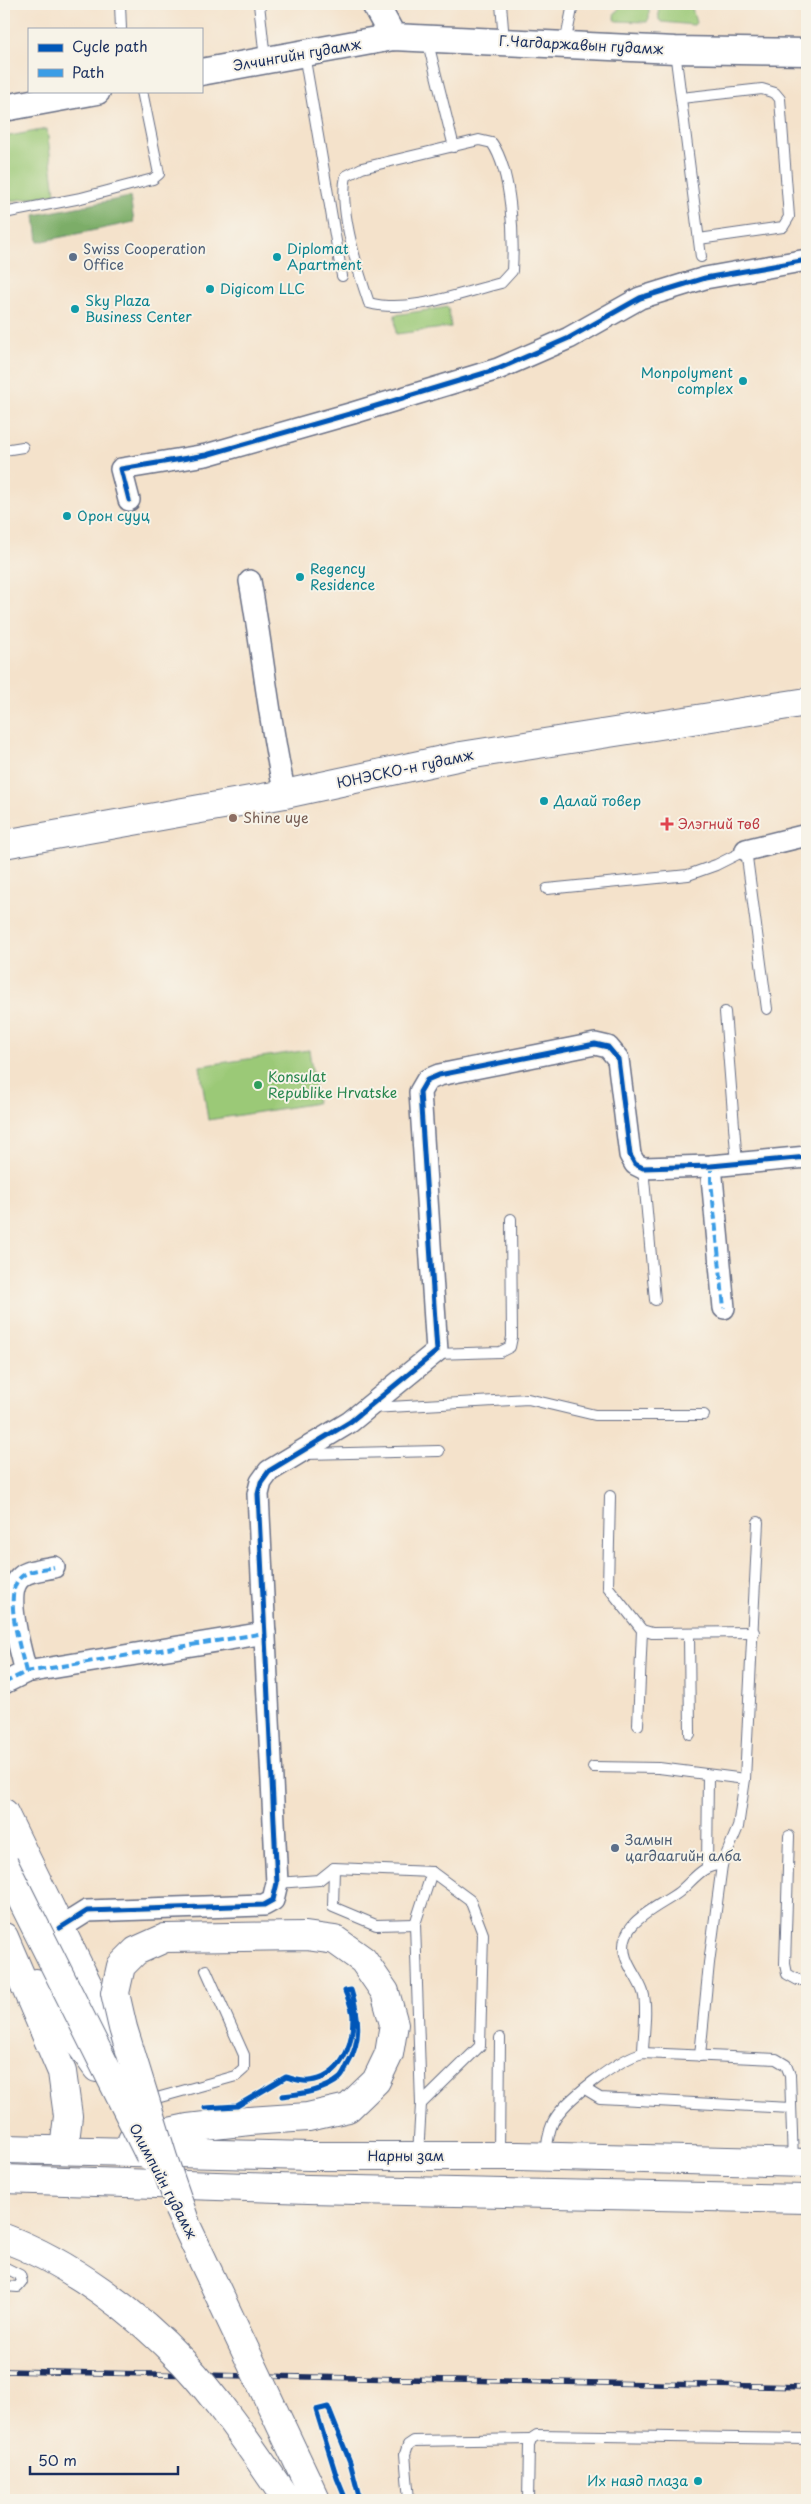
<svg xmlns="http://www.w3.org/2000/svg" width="811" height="2504" viewBox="0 0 811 2504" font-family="'Playpen Sans',sans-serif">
<rect width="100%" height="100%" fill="#f7f3e8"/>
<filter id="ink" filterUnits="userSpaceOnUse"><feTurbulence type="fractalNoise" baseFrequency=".02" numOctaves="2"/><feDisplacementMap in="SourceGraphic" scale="10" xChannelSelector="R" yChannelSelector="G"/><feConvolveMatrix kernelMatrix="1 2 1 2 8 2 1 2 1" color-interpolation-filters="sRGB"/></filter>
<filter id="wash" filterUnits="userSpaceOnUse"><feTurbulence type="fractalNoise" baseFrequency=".0096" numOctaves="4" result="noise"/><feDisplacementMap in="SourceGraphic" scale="20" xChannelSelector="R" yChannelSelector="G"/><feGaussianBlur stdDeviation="1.12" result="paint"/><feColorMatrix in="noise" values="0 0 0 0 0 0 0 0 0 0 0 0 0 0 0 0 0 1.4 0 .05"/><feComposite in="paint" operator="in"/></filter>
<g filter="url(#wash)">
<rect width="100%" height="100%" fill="#f4e2cb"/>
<g fill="#9bc977" stroke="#5b7c6a">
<polygon points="622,4 649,4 649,18 647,22 616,21 614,15"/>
<polygon points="658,4 691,4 696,23 694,25 662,22 659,20"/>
<polygon points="47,129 55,194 4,202 4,137"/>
<polygon points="448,307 451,327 396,334 395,315"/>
<polygon points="309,1050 317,1103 208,1120 200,1066"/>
</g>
<polygon fill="#7cad68" stroke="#4c6e63" points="130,197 134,222 38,242 35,215"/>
</g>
<g filter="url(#ink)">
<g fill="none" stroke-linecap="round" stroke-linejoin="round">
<defs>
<g id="service">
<polyline points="120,4 121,29"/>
<polyline points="259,4 265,59"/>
<polyline points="501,4 504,41"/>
<polyline points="427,39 454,147"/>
<polyline points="565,44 573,4"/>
<polyline points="675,51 701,257"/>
<polyline points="304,54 342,276"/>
<polyline points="681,98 762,89 775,93 780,99 789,217 783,227 699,239"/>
<path d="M 479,140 L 492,143 C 512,172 514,236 512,271 L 501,283 C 461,293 409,314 369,303 C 358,271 338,209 346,176 L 362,168 Z"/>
<polyline points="4,213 81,198 153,179 159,174 142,91"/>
<polyline points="4,450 23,447"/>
<polyline points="547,889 688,875 716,865 746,850 767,1009"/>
<polyline points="725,1012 737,1164"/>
<polyline points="643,1168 655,1300"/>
<polyline points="435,1354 500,1352 510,1347 512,1337 511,1219"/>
<polyline points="372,1408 528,1399 595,1415 704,1415"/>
<polyline points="305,1454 439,1451"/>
<polyline points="610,1496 608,1587 642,1630 652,1633 754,1632"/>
<polyline points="689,1633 690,1734"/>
<polyline points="638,1725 642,1630"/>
<polyline points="593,1767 659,1768 745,1779"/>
<polyline points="789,1836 785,1964 787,1974 798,1980 807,1980"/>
<polyline points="707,1867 708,1775"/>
<polyline points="334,1868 333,1907 376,1925 415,1924"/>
<polyline points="277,1883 319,1880 334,1868 432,1872 470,1900 483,1934 480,2046 421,2104"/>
<path d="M 643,2053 C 643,2037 648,2007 643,1992 C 639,1980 630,1970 626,1958 C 614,1923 658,1908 679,1892 C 693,1881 702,1864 722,1865"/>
<polyline points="700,2056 709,1963 722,1865 738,1827 745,1779 758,1522"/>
<polyline points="585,2089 600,2098 791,2108"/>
<polyline points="146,2101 236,2076 244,2069 244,2055 206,1970"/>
<polyline points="418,2155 421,2104 415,1924 432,1872"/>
<polyline points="499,2155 500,2038"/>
<path d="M 546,2156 C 547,2144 548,2133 553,2122 C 564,2100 620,2058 643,2053 L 776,2059 L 786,2065 L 790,2075 L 793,2162"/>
<polyline points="4,2267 20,2275 22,2282 18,2287 4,2286"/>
<polyline points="409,2500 405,2454 408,2445 414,2441 531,2439"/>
<polyline points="528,2500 529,2445 531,2439 537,2435 807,2439"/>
</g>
<g id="minor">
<polyline points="129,500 121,469 206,455 353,413 498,369 569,338 640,298 705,278 807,260"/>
<path d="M 250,581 C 263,652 269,724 285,794"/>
<polyline points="746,850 807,835"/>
<polyline points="711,1166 724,1308"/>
<path d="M 26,1672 C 21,1650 2,1592 21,1577 C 28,1570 45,1569 54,1567"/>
<polyline points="4,1683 26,1672 265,1633"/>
<polyline points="60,1928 87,1911 264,1905 273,1900 277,1883 258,1494 261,1482 269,1471 350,1422 437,1351 420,1092 427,1080 439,1075 595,1044 608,1047 618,1059 630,1155 635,1164 643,1168 711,1166 807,1157"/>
</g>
<g id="tertiary">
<polyline points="375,4 393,37"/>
<polyline points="201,72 393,37 675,50 807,52"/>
<polyline points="4,108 97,91"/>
</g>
<polyline id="secondary" points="4,844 285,794 461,756 807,702"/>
<g id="primary">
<polyline points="4,1813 125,2061"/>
<polyline points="4,1937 62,2072 68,2116 64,2150"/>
<polyline points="36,1983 97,2068"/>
<polyline points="132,2140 188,2128 249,2121"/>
<polyline points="4,2149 309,2156 518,2156 807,2163"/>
<polyline points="4,2179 308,2189 807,2199"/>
</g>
</defs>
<use href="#service" stroke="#676e84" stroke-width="12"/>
<use href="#minor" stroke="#676e84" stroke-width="24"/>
<use href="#tertiary" stroke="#676e84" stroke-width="29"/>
<use href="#secondary" stroke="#676e84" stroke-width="30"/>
<use href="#primary" stroke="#676e84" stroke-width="30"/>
<use href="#service" stroke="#fff" stroke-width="10"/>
<use href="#minor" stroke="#fff" stroke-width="21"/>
<use href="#tertiary" stroke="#fff" stroke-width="26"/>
<use href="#secondary" stroke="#fff" stroke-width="28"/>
<use href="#primary" stroke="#fff" stroke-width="28"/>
<defs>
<polyline id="rail" points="4,2371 807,2387"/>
</defs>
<use href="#rail" stroke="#1b2f5e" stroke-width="5.5"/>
<use href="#rail" stroke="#f7f3e8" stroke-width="4" stroke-dasharray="11" stroke-linecap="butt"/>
<defs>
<g id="primary-bridge">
<polyline points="4,1864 150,2156"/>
<polyline points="178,2208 316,2500"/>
<polyline points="186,2224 163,2158 123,2028 115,1993 121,1966 136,1951 165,1938 306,1936 335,1940 363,1960 385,1992 394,2024 389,2054 376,2081 348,2108 308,2117 249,2121"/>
<path d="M 4,2238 C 69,2262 137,2313 184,2363 C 223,2405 255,2454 287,2500"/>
</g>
</defs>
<use href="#primary-bridge" stroke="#676e84" stroke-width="30" stroke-linecap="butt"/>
<use href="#primary-bridge" stroke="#fff" stroke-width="28"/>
<g stroke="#3b9de6" stroke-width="4" stroke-dasharray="8 4" stroke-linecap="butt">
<polyline points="713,1166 711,1166 711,1181 724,1308"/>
<path d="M 26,1672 C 21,1650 2,1592 21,1577 C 28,1570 45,1569 54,1567"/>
<polyline points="4,1683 26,1672 265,1633"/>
</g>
<defs>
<g id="cycleway">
<polyline points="129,500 121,469 206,455 353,413 498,369 569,338 640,298 705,278 807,260"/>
<polyline points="60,1928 87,1911 264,1905 273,1900 277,1883 258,1494 261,1482 269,1471 350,1422 437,1351 420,1092 427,1080 439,1075 595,1044 608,1047 618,1059 630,1155 635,1164 643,1168 711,1166 807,1157"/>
<path d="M 205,2108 L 237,2106 L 286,2077 C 294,2079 302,2082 309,2081 C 341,2078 353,2046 353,2017 C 353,2009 348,1999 345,1991 L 351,1990 C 359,2015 362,2040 348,2064 C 346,2068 344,2074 340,2078 C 325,2091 301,2094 282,2096"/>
<polyline points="346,2500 337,2478 316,2410 328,2407 350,2462 360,2500"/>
</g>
</defs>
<use href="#cycleway" stroke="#f7f3e8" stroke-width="8"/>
<use href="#cycleway" stroke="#0057b8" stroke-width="5"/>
</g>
</g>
<g fill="#5c6f8a" stroke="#f7f3e8" stroke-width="2">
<circle cx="73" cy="257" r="5"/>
<circle cx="615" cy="1848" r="5"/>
</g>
<g fill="#0f9aa8" stroke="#f7f3e8" stroke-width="2">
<circle cx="277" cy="257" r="5"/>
<circle cx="210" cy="289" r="5"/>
<circle cx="75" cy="309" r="5"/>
<circle cx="743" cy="381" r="5"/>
<circle cx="67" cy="516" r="5"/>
<circle cx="300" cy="577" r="5"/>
<circle cx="544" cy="801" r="5"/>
<circle cx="698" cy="2481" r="5"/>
</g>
<circle fill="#8d6e63" stroke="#f7f3e8" stroke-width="2" cx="233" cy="818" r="5"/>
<path fill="#e0444e" stroke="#f7f3e8" stroke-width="2" d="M664.5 816.5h5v5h5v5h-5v5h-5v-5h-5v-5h5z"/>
<circle fill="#2e9e5b" stroke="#f7f3e8" stroke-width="2" cx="258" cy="1085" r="5"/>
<g text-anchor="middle" stroke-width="4" stroke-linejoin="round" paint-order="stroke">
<g font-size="14" fill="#1b2f5e" stroke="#f7f3e8">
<text transform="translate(581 45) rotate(3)" y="5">Г.Чагдаржавын гудамж</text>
<text transform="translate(297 55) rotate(-10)" y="5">Элчингийн гудамж</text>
<text transform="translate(405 769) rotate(-12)" y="5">ЮНЭСКО-н гудамж</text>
<text x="406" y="2161">Нарны зам</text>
<text transform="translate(163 2181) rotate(62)" y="5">Олимпийн гудамж</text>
</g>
<g font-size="14" fill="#4e5e75" stroke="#f7f3e8" text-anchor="start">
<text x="83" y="254">Swiss Cooperation<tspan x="83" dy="16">Office</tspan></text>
<text x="625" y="1845">Замын<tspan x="625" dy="16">цагдаагийн алба</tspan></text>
</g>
<g font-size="14" fill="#0d838f" stroke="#f7f3e8" text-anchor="start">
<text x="287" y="254">Diplomat<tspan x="287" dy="16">Apartment</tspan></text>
<text x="220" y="294">Digicom LLC</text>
<text x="85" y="306">Sky Plaza<tspan x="85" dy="16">Business Center</tspan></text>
<text x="733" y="378" text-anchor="end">Monpolyment<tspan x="733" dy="16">complex</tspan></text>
<text x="77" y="521">Орон сууц</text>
<text x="310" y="574">Regency<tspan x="310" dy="16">Residence</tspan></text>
<text x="554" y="806">Далай товер</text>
<text x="688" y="2486" text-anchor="end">Их наяд плаза</text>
</g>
<g font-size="14" fill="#785e54" stroke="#f7f3e8" text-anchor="start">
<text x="243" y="823">Shine uye</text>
</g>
<g font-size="14" fill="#be3a42" stroke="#f7f3e8" text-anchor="start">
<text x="678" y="829">Элэгний төв</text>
</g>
<g font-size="14" fill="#27864d" stroke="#f7f3e8" text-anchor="start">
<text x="268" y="1082">Konsulat<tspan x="268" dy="16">Republike Hrvatske</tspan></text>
</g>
</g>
<rect width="811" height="2504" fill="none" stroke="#f7f3e8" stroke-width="20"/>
<rect x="28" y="28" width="175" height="65" fill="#f7f3e8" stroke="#9fa5b1"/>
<rect x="38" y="44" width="25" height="8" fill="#0057b8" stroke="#9fa5b1"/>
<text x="72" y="52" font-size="15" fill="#1b2f5e">Cycle path</text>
<rect x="38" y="69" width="25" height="8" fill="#3b9de6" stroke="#9fa5b1"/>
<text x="72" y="78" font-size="15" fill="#1b2f5e">Path</text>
<path d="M30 2466v8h148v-8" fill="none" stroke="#1b2f5e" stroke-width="2.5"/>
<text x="38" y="2466" font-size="15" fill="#1b2f5e" stroke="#f7f3e8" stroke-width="4" paint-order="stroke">50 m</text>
</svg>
